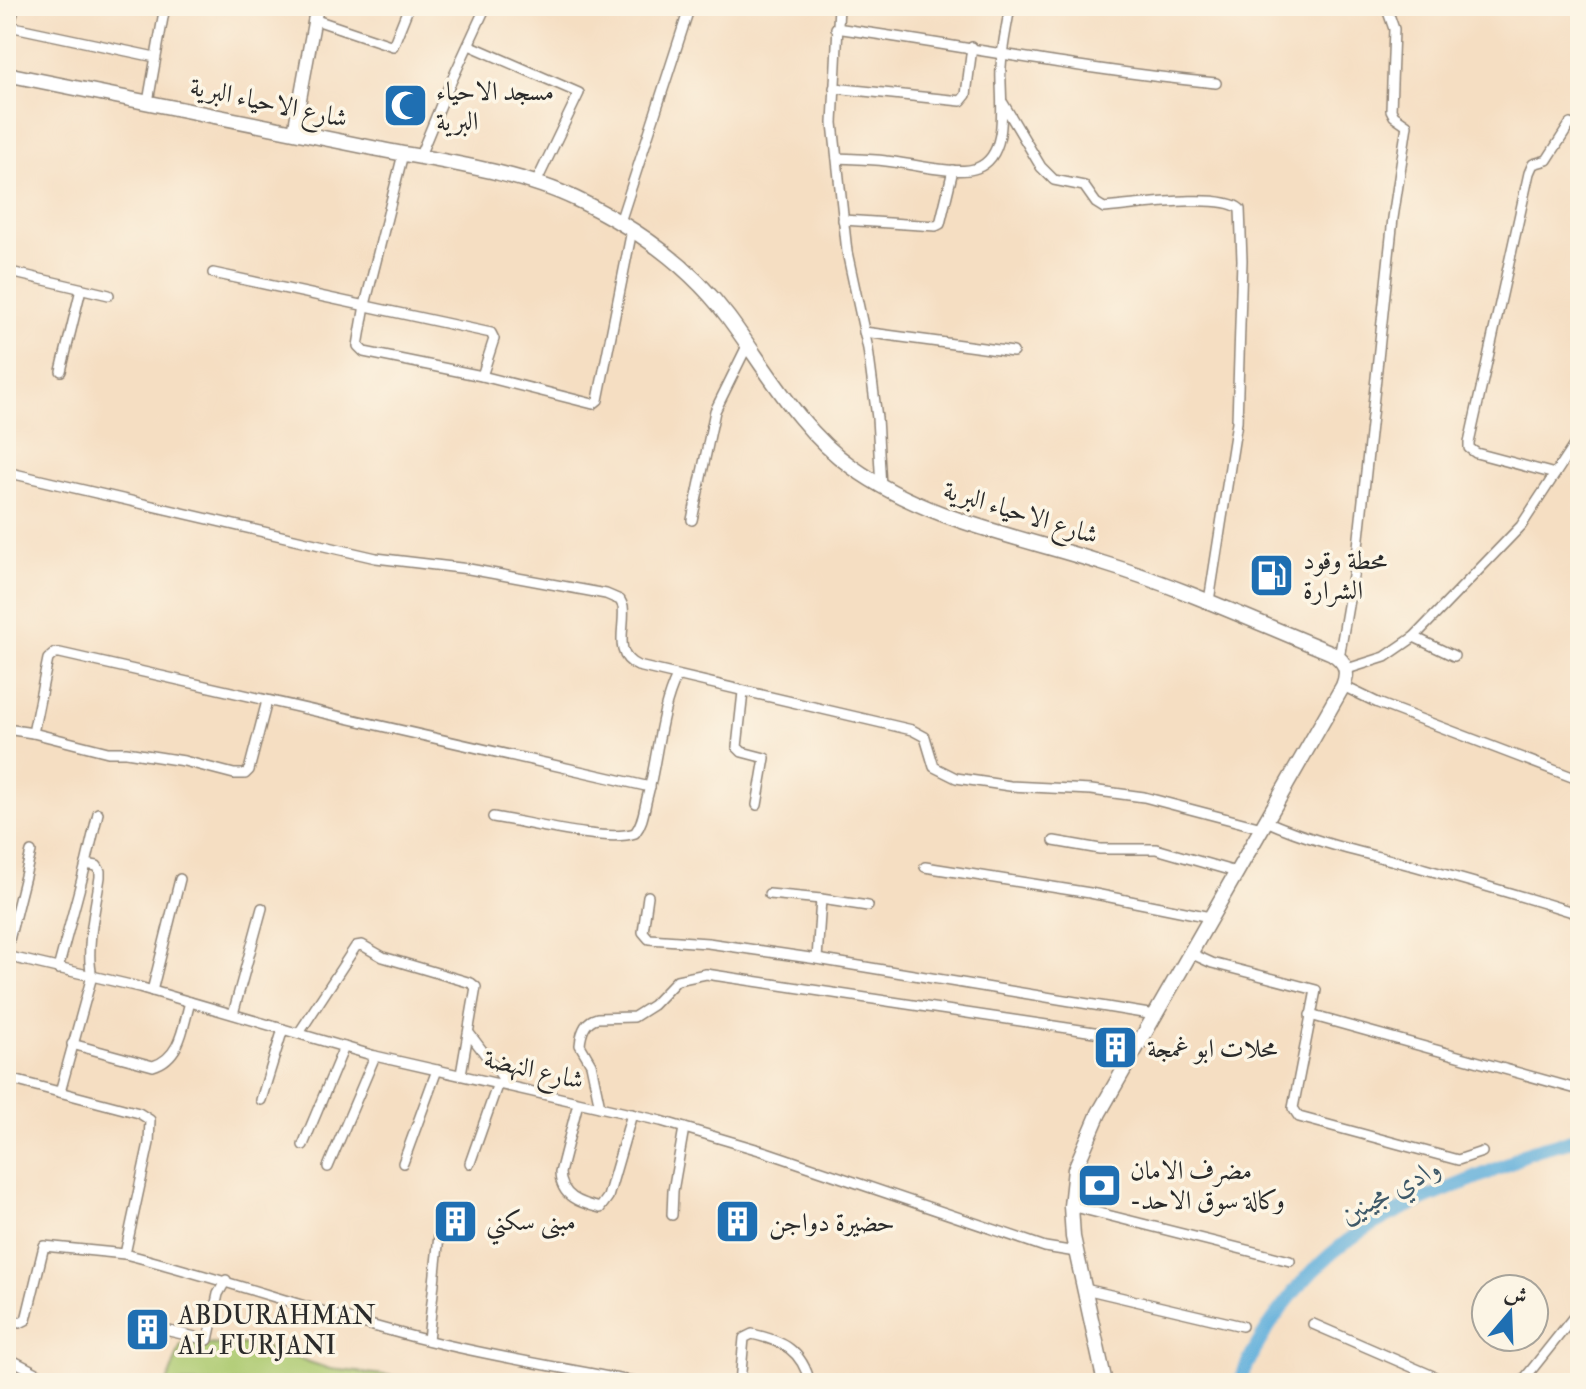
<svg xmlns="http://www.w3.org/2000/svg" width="1586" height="1389" viewBox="0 0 1586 1389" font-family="'IM FELL Double Pica',Amiri,serif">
<rect width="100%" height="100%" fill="#fcf5e5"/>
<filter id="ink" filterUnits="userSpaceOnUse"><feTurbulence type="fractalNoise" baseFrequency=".0125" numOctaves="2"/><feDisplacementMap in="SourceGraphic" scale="16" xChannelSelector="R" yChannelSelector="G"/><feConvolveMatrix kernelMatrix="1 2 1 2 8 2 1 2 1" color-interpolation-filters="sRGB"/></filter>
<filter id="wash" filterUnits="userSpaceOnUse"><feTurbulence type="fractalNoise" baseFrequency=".006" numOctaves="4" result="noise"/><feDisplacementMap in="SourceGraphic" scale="32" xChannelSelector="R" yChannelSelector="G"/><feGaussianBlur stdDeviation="1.8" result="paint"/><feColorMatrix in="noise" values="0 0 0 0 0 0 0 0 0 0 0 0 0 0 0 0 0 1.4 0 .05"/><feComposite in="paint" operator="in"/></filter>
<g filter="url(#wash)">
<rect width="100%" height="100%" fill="#f5dec2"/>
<polygon fill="#adca71" stroke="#6c7a4e" stroke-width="2" points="255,1344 330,1369 455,1383 167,1383 181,1345"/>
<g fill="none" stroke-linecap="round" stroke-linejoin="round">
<path stroke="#61afdb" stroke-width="14" d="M 1239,1383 C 1261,1330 1299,1277 1346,1242 C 1393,1207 1452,1189 1506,1165 C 1513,1162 1520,1156 1527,1153 C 1544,1146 1563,1144 1580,1137"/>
</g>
</g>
<g filter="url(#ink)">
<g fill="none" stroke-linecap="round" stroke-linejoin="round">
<defs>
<g id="minor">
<polyline points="839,6 833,123 847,252 868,349 877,418 881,487"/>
<polyline points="313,19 393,46 409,6"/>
<polyline points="9,26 155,57"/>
<path d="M 836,28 C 963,46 1088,71 1216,83"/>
<polyline points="6,38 15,6"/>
<polyline points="469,45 579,93 535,185"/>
<polyline points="834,88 961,101 966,95 972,47"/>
<polyline points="148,102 165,6"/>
<path d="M 1003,103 L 1041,167 L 1054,180 L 1084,186 L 1096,203 L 1104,208 C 1131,206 1222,192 1240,209 L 1242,260 L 1237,422 L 1209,601"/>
<polyline points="403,154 365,305 358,346 364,352 482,376 593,404 598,400 632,230"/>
<polyline points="419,158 445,95 486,6"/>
<path d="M 837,158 C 853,159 869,159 886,161 C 909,163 956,176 977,168 C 1012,155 999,94 1001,67 C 1002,46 1007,26 1010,6"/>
<polyline points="843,220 936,226 940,224 953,170"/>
<polyline points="620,222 690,6"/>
<polyline points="6,271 109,295"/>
<polyline points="213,273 491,333 494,339 482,376"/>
<polyline points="864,332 1013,352"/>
<polyline points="61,371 81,289"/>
<path d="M 6,472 L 376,558 L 469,569 L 606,594 L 620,600 L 623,606 C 626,628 612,655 638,666 L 912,730 L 925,737 L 934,767 L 956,778 L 1010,786 L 1091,790 L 1144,797 L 1262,828"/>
<polyline points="1555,474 1476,453 1469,448 1469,443 1529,173 1533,164 1547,160 1570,124"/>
<polyline points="692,520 715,411 748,344"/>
<polyline points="1414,637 1454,656"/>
<polyline points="1339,658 1358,547 1393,218 1407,125 1394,116 1391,110 1394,29 1386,6"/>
<polyline points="1347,669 1385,657 1414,637 1521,526 1580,436"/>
<polyline points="1343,686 1378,703 1580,780"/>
<polyline points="743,692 737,747 742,752 765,758 757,805"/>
<polyline points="6,729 33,733 108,752 126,752 184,761 234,774 245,774 249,770 267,701"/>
<polyline points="33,733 48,659 55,653 60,653 650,787"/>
<path d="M 493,817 C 527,822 606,843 635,833 C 643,823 644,810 647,798 C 658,758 659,713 677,676"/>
<path d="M 1266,821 C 1317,844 1371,854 1425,869 C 1476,883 1528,898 1579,914"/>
<polyline points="1054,841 1100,849 1156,849 1236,872"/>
<polyline points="86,864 98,813"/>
<polyline points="925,867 1090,893 1210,917"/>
<polyline points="769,894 821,899"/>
<polyline points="648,896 643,932 649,939 708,943 817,959 1155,1015"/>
<polyline points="6,952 31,852"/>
<polyline points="1190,953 1212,963 1316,990 1293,1108 1299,1117 1458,1160 1482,1152"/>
<polyline points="6,956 139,987 375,1056 661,1121 766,1152 1045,1247 1076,1252"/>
<polyline points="817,959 821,899 868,906"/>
<path d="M 58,969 L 86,864 L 97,866 L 100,871 L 100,877 C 96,905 85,948 92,976 L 60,1092"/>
<polyline points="152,991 180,879"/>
<polyline points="233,1014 262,908"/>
<polyline points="1310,1015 1580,1090"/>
<polyline points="299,1033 356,946 362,945 383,957 471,983 476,987 461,1074"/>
<polyline points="469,1033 509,1086"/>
<path d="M 72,1044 L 153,1066 C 181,1058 183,1026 190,1002"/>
<path d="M 6,1078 L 139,1113 L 150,1120 L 149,1143 L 125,1254 C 228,1280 328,1316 430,1341 C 500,1358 570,1369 640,1383"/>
<polyline points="261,1100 283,1029"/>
<path d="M 578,1103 L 560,1173 C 561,1197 580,1203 600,1208 L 608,1197 L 632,1114"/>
<path d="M 600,1107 L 591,1064 L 580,1045 C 581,1033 585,1021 597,1018 L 634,1017 L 653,1005 L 677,980 L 706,974 L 1141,1039"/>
<polyline points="303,1145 344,1047"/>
<polyline points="403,1163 437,1070"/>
<polyline points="470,1163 498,1083"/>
<polyline points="328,1167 375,1056"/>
<polyline points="1071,1206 1290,1261"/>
<polyline points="672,1215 673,1191 684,1128"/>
<polyline points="1085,1289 1242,1326"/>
<polyline points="6,1315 20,1323 26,1320 44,1246 125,1254"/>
<polyline points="1313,1324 1449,1383"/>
<polyline points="165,1330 208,1340 218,1294 226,1280"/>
<polyline points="428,1340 440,1226"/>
<polyline points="6,1357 56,1383"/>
<path d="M 740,1383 L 744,1338 L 752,1334 C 783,1341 802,1350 810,1383"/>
<polyline points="1521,1383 1580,1309"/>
</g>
<polyline id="secondary" points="294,132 317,6"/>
<path id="primary" d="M 6,74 C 128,99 251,123 373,148 C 437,161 518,171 576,199 C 635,227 689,265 728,317 C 766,368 799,430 852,467 C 925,520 1018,536 1102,563 C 1181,587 1256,622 1332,653 C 1346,662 1349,671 1343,686 L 1099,1113 L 1075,1169 L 1071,1206 L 1073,1237 L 1105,1383"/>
</defs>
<use href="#minor" stroke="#908476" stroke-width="12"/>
<use href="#secondary" stroke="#908476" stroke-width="15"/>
<use href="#primary" stroke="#908476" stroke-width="17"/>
<use href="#minor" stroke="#fff" stroke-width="9"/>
<use href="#secondary" stroke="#fff" stroke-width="12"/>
<use href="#primary" stroke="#fff" stroke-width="14"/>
</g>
</g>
<defs>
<symbol id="mosque-square" viewBox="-11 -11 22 22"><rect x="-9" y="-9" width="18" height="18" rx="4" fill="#1f6fb2" stroke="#fcf5e5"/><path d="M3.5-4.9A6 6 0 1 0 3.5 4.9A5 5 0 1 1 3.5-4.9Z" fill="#fff"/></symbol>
<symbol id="fuel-square" viewBox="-11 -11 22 22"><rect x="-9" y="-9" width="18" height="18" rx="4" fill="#1f6fb2" stroke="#fcf5e5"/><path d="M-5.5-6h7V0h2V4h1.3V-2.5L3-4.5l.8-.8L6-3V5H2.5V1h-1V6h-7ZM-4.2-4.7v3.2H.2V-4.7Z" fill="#fff"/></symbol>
<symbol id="building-square" viewBox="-11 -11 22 22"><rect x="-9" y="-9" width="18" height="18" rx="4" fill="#1f6fb2" stroke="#fcf5e5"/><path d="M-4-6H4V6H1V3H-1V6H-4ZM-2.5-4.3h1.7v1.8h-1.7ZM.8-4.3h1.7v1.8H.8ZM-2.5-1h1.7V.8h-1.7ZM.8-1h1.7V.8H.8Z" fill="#fff"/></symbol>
<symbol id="bank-square" viewBox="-11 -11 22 22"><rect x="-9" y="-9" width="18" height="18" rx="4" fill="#1f6fb2" stroke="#fcf5e5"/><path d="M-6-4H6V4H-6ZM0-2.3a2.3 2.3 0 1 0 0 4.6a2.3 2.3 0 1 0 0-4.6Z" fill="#fff"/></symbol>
</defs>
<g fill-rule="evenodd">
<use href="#mosque-square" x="380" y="80" width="51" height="51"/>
<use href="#fuel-square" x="1246" y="550" width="51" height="51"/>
<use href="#building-square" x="1090" y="1022" width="51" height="51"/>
<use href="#bank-square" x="1074" y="1160" width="51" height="51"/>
<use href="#building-square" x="430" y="1196" width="51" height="51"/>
<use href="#building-square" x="712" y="1196" width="51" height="51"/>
<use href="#building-square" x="122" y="1304" width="51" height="51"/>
</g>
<g text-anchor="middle" stroke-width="7" stroke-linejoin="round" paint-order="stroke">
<g font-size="26" fill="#2b2b2b" stroke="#fcf5e5" text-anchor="start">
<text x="436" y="100">مسجد الاحياء<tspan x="436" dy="30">البرية</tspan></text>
<text x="1303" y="569">محطة وقود<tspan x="1303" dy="30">الشرارة</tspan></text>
<text x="1147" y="1057">محلات ابو غمجة</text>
<text x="1130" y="1179">مضرف الامان<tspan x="1130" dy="30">-وكالة سوق الاحد</tspan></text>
<text x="486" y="1230">مبنى سكني</text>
<text x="769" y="1231">حضيرة دواجن</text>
<text x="178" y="1324">ABDURAHMAN<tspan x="178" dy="30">AL FURJANI</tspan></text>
</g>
<g font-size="26" fill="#2b2b2b" stroke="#fcf5e5">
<text transform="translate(269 102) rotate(12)" y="9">شارع الاحياء البرية</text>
<text transform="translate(1021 512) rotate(17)" y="9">شارع الاحياء البرية</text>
<text transform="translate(534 1069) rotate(13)" y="9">شارع النهضة</text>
</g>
<g font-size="28" font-style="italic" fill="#3e5969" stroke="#fcf5e5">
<text transform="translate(1390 1190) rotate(-28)" y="10">وادي مجينين</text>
</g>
</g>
<rect width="1586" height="1389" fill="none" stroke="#fcf5e5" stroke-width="32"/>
<g transform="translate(1510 1313) rotate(19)"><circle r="38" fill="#fcf5e5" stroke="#a8a49b" stroke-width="2"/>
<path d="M0-6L14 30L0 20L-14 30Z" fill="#1f6fb2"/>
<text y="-12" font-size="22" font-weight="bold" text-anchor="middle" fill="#2b2b2b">ش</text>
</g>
</svg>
